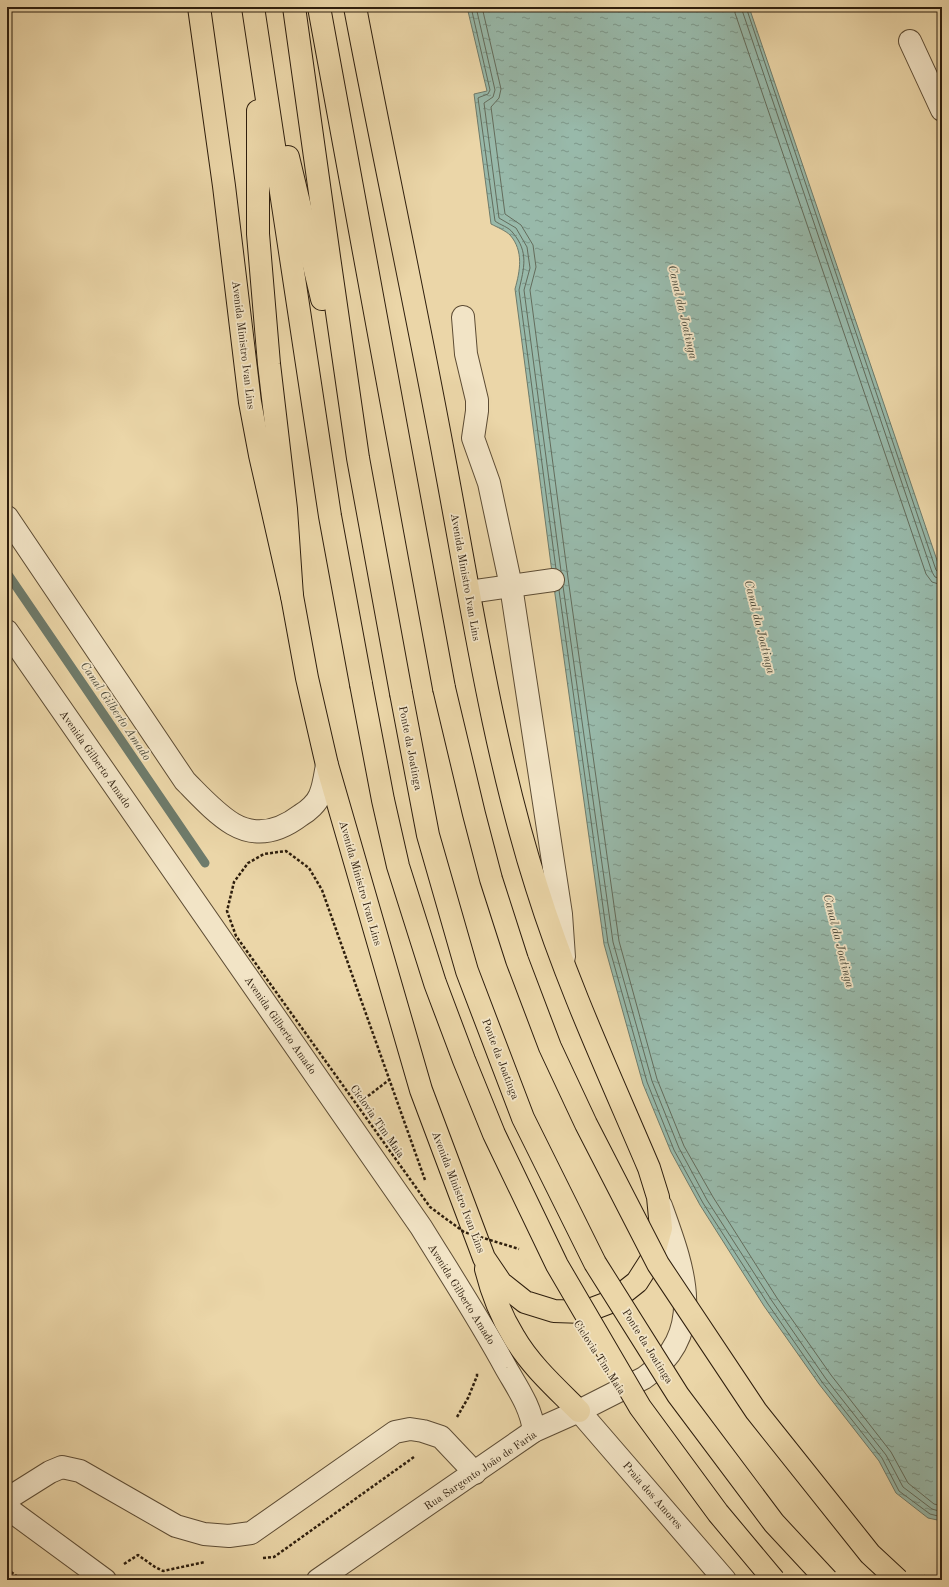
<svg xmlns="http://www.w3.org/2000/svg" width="949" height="1587" viewBox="0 0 949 1587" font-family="'Old Standard TT',serif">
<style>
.water{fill:url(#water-ripples);stroke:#6e7b6b}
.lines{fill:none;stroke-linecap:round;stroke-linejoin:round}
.shore{stroke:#636c5c;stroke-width:1}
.stream{stroke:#6e7b6b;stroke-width:9}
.minor-casing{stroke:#5d4c34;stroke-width:24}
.major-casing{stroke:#2e1e0d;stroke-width:24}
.highway-casing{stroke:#2e1e0d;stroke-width:24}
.path{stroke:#2e1e0d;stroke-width:2.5;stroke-dasharray:3 2;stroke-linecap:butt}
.minor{stroke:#f2e4c6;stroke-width:22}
.major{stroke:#ebd6a8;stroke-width:22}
.highway{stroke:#ebd6a8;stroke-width:22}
.highway-bridge-casing{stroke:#2e1e0d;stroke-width:24;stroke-linecap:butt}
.path-bridge{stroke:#2e1e0d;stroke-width:2.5;stroke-dasharray:3 2;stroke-linecap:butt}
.highway-bridge{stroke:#ebd6a8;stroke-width:22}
.labels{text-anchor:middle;stroke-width:3.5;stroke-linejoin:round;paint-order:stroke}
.street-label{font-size:11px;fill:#2e1e0d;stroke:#f2e4c6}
.water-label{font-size:12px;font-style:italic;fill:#4e4c3c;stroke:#f2e4c6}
</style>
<defs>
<pattern id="water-ripples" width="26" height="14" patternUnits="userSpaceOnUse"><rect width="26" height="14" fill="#98b9aa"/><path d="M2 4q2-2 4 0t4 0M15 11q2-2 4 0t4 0" fill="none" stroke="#7c9689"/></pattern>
</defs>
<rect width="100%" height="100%" fill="#ebd6a8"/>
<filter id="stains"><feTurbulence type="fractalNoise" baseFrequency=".005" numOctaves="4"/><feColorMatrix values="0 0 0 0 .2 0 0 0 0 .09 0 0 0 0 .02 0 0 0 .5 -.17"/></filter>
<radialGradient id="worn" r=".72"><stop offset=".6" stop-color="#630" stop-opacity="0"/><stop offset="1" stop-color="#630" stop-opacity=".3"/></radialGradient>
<!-- water -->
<path class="water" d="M467 7H749L942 575V1521L928 1518 896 1493 879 1461 819 1384 764 1306 700 1205 671 1152 643 1084 604 944 553 580 515 289C520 271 524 251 510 235 506 231 497 227 491 224L474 94 487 91Z"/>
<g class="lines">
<!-- shore -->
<g class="shore">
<path d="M471 7 490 90 488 94 480 97 478 98 495 221C500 225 509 227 513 233 529 252 524 268 519 290L556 569"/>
<path d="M476 7 495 90 493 97 484 103 499 218 516 228 527 247 530 268 524 290 561 571"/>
<path d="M482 7 501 89 499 98 491 107 505 214 521 225 533 245 536 267 530 290 568 578 619 941 657 1079 684 1146 713 1197 777 1298 831 1375 891 1452 908 1483 934 1504 942 1506"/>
<path d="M735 7V13L926 574 932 582 942 585"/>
<path d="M741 7 932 572 935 577 942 579"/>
<path d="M746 7 936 570 939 573 942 574"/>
<path d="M563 586 613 942 652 1081 679 1148 707 1200 772 1301 826 1379 886 1455 903 1487 932 1509 942 1512"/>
<path d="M559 590 608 943 647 1082 674 1150 703 1203 768 1304 822 1382 882 1458 899 1491 930 1514 942 1517"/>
</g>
<!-- stream -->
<path class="stream" d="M7 573 205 863"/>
<defs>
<g id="minor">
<path d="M910 41 942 110"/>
<path d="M463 317 466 354 477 400V411L473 438 489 483 511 586 561 914 564 957"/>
<path d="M7 517 185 781C200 796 215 813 233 824 257 838 280 831 301 815 308 811 317 803 320 795 324 786 325 775 327 765"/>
<path d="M469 592 553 580"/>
<path d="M7 631 421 1227C450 1274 480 1320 506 1368 518 1389 531 1407 534 1431"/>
<path d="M579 1411 725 1580"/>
<path d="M7 1499 50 1472 62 1467 80 1471 176 1526 204 1534 229 1536 251 1533 395 1432 410 1429 423 1431 441 1437 475 1473"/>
<path d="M7 1508 105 1580"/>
<path d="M318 1580 534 1431 579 1411 644 1378C709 1333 683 1267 661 1206"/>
</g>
<g id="major">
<path d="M199 7 224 186 250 402 260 455 292 596 307 678 327 765 421 1090 484 1258 501 1283 525 1302 554 1311 584 1312 613 1301 637 1282 653 1257 661 1228 658 1197 649 1168C610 1076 567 984 537 888 493 750 472 606 445 463 417 311 384 159 355 7"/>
<path d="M486 1269C492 1293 501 1316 514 1337 530 1365 557 1389 579 1411"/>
</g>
<g id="highway">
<path d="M253 7 330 516 361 684"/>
<path d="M294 7 329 257 358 458 401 693"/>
<path d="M319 7 444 688"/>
<path d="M258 111V234L269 364 286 509 292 596"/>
<path d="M288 157 322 299"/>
</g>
</defs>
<!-- minor casing -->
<use href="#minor" class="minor-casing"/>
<!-- major casing -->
<use href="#major" class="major-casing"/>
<!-- highway casing -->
<use href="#highway" class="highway-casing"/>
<!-- path -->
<g class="path">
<path d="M364 1099 389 1080"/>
<path d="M457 1417 468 1398 477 1376V1373"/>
<path d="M263 1558 274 1557 414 1457"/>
<path d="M124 1564 138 1555 155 1567 163 1571 205 1562"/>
<path d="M7 1569 22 1580"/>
<path d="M924 1576 934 1580"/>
</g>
<!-- minor -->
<use href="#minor" class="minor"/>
<!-- major -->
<use href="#major" class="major"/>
<!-- highway -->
<use href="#highway" class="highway"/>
<defs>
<g id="highway-bridge">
<path d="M361 684 383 800 398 866 435 983 464 1060 494 1134 557 1265 640 1407 718 1513 774 1580"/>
<path d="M444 688 474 814 491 879 517 960 550 1047 586 1124 658 1264 756 1411 870 1554 898 1580"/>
<path d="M401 693 428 835 467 971 523 1118 595 1263 678 1395 774 1523 827 1580"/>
</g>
</defs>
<!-- highway-bridge casing -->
<use href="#highway-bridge" class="highway-bridge-casing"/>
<!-- path-bridge -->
<path class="path-bridge" d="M425 1180 322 890 309 868 286 851 264 854 248 863 234 882 227 911 236 936 430 1207 464 1232 519 1249"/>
<!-- highway-bridge -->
<use href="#highway-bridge" class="highway-bridge"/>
</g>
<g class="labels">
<!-- street labels -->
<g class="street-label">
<text transform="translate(244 345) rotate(83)" y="4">Avenida Ministro Ivan Lins</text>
<text transform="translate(466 577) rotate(80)" y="4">Avenida Ministro Ivan Lins</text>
<text transform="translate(411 748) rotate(79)" y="4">Ponte da Joatinga</text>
<text transform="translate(96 759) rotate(55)" y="4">Avenida Gilberto Amado</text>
<text transform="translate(361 883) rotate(74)" y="4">Avenida Ministro Ivan Lins</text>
<text transform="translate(281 1025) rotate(55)" y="4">Avenida Gilberto Amado</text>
<text transform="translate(501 1059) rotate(69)" y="4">Ponte da Joatinga</text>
<text transform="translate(378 1121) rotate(55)" y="4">Ciclovia Tim Maia</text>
<text transform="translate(459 1192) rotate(69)" y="4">Avenida Ministro Ivan Lins</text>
<text transform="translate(462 1294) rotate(58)" y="4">Avenida Gilberto Amado</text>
<text transform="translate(648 1346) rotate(58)" y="4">Ponte da Joatinga</text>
<text transform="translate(600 1357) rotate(57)" y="4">Ciclovia Tim Maia</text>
<text transform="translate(480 1470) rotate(-34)" y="4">Rua Sargento João de Faria</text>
<text transform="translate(653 1495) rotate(49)" y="4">Praia dos Amores</text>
</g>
<!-- water labels -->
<g class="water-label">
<text transform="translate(683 312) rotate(77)" y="4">Canal da Joatinga</text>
<text transform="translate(760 627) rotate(76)" y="4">Canal da Joatinga</text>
<text transform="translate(116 711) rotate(56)" y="4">Canal Gilberto Amado</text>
<text transform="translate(839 941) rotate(76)" y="4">Canal da Joatinga</text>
</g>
</g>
<!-- margin -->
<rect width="949" height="1587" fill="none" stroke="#ebd6a8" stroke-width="24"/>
<rect x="8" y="8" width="933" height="1571" fill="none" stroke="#2e1e0d" stroke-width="2"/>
<rect x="12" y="12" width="925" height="1563" fill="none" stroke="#2e1e0d"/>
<rect width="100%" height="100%" filter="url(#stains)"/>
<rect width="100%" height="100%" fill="url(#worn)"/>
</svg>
